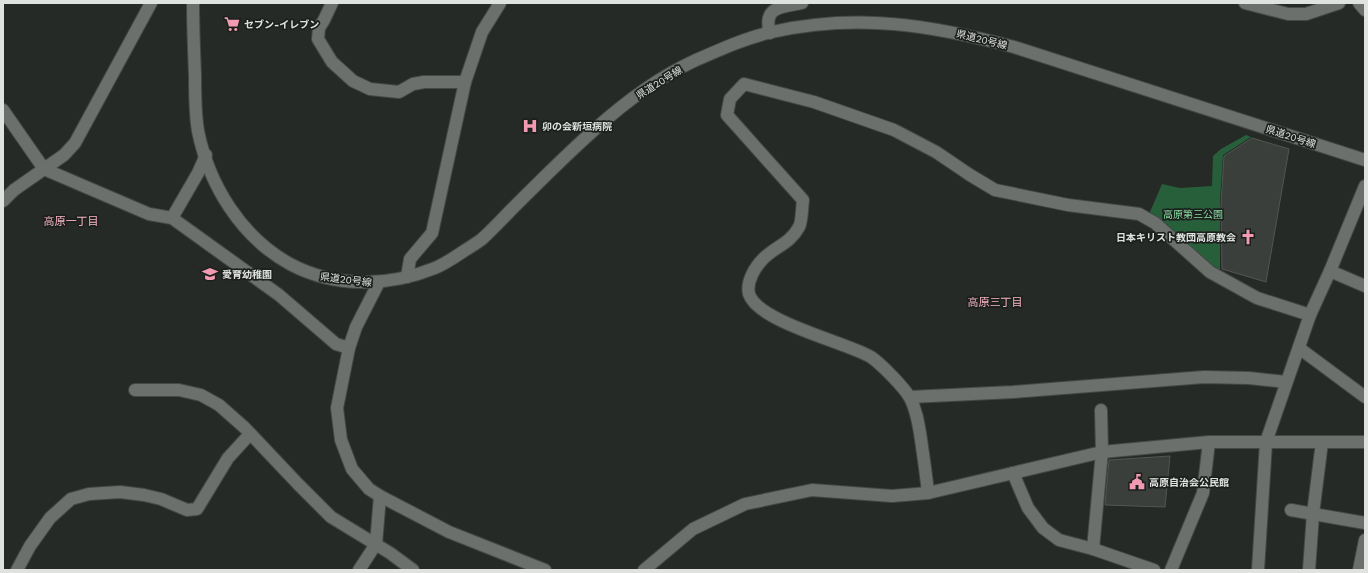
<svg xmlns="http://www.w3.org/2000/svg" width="1368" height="573" viewBox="0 0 1368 573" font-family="'Work Sans','Noto Sans JP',sans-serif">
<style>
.green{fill:#275f3b}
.building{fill:#3b3f3c;stroke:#525653}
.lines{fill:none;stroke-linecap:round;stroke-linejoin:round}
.minor-casing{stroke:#454846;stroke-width:14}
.secondary-casing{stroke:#454846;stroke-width:14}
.minor{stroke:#6c706d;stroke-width:12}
.secondary{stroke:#6c706d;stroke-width:12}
.labels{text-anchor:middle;stroke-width:3.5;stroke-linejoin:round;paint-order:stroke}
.poi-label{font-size:10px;font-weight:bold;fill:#e0e2e0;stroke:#1c201d;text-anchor:start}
.street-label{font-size:10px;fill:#e0e2e0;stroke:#1c201d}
.park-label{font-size:10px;fill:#89dba2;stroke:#1c201d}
.neighbourhood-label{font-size:11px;fill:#f8b5c6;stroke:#1c201d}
</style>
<rect width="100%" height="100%" fill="#262a27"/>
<!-- green -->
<path class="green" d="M1246 135 1251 137 1223 155 1220 200V273L1150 212 1162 184 1180 188 1212 186 1213 156 1221 149Z"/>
<!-- building -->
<g class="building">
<path d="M1252 138 1289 149 1266 282 1222 269 1221 205 1224 156Z"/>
<path d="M1170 456 1165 507 1105 505 1109 460Z"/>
</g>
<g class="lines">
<defs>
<g id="minor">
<path d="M332 3 324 20 319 28 318 39 332 62 353 81 370 89 399 92 413 84 424 82H465"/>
<path d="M1245 3 1288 14H1306L1339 3"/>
<path d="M1359 3 1365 10"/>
<path d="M3 110 44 169 149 214 172 218 279 295 336 344 349 348"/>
<path d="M3 201 14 190 64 155 75 143 151 3"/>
<path d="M172 218 198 173 206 155"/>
<path d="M1330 271 1365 286"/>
<path d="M407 277 410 259 432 233 465 82 482 32 500 3"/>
<path d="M379 282 356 327 349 348 337 408 341 440 352 469 369 489 380 496 449 532 545 570"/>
<path d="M1299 348 1365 397"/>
<path d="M135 390H179L201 395 219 405 245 428 298 484 331 517 390 553 413 570"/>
<path d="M910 397 1013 392 1204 377 1249 378 1286 382"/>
<path d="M1013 473 1028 508 1043 528 1059 540 1093 549 1154 570"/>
<path d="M928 493C926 473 923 453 920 433 918 421 916 409 910 398 904 387 881 364 871 357 845 342 758 322 749 294 746 282 755 267 763 259 774 247 790 244 799 227 802 222 802 207 803 200L727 115 730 99 744 84 814 102 894 130 936 152 970 175 995 190 1068 205 1139 214 1155 223 1210 272 1257 298 1310 315"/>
<path d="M1291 510 1365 523"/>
<path d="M1093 549 1102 452 1101 410"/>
<path d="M17 570 30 546 50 518 71 499 89 494 120 492 144 495 161 499 187 510 197 509 228 458 250 434"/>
<path d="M359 570 376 544 380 496"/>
<path d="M644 570 693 529 745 504 812 490 892 496 928 493 1102 452 1209 442H1365"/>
<path d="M1171 570 1203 493 1209 442"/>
<path d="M1258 570 1266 442 1310 315 1330 271 1365 186"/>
<path d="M1309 570 1313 514 1322 442"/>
<path d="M1359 570 1365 540"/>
</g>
<g id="secondary">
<path d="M193 3C193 27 194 51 195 75 195 93 195 113 198 131 209 185 241 237 290 264 335 288 388 287 435 268 445 264 455 257 464 251 470 247 477 243 482 239 493 229 503 218 514 207 540 181 566 155 594 130 624 103 657 78 694 61 719 50 745 38 772 32 858 13 931 25 1014 47L1365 160"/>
<path d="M770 33C762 6 783 7 802 3"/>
</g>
</defs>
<!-- minor casing -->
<use href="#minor" class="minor-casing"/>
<!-- secondary casing -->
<use href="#secondary" class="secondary-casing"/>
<!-- minor -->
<use href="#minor" class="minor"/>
<!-- secondary -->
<use href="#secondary" class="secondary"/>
</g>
<!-- icons -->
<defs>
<symbol id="supermarket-bare" viewBox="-9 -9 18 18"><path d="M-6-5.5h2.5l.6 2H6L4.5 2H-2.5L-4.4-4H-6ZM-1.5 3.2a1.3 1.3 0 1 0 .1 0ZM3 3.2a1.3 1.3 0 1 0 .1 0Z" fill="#f19ab1" stroke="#1c201d" stroke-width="2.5" paint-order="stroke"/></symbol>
<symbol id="hospital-bare" viewBox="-9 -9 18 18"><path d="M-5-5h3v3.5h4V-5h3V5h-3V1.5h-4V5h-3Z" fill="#f19ab1" stroke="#1c201d" stroke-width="2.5" paint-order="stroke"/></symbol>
<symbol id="church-bare" viewBox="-9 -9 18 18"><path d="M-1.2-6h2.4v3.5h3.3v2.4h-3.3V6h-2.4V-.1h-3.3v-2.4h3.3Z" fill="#f19ab1" stroke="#1c201d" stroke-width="2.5" paint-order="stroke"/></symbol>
<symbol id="school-bare" viewBox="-9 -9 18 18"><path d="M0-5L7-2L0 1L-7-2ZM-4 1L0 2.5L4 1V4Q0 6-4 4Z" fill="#f19ab1" stroke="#1c201d" stroke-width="2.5" paint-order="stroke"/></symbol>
<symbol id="civic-bare" viewBox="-9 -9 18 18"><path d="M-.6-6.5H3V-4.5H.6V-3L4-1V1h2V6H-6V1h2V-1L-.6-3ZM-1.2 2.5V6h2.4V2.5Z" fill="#f19ab1" stroke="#1c201d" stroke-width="2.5" paint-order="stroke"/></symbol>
</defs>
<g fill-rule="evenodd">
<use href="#supermarket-bare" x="221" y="13" width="22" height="22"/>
<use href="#hospital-bare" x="519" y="115" width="22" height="22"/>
<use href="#church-bare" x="1237" y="226" width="22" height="22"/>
<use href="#school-bare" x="199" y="263" width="22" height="22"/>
<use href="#civic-bare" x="1126" y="471" width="22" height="22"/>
</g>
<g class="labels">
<!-- poi labels -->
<g class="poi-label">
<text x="244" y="28">セブン-イレブン</text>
<text x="542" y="130">卯の会新垣病院</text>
<text x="1236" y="241" text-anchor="end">日本キリスト教団高原教会</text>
<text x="222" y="278">愛育幼稚園</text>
<text x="1149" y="486">高原自治会公民館</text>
</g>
<!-- street labels -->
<g class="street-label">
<text transform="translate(982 39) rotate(14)" y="4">県道20号線</text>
<text transform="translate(659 82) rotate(-32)" y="4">県道20号線</text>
<text transform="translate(1291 136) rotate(18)" y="4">県道20号線</text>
<text transform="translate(346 279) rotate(7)" y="4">県道20号線</text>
</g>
<!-- park labels -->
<g class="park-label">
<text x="1193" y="218">高原第三公園</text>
</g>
<!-- neighbourhood labels -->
<g class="neighbourhood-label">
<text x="71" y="225">高原一丁目</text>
<text x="995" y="306">高原三丁目</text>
</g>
</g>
<!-- border -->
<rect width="1368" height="573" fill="none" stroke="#e0e2e0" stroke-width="8"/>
</svg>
